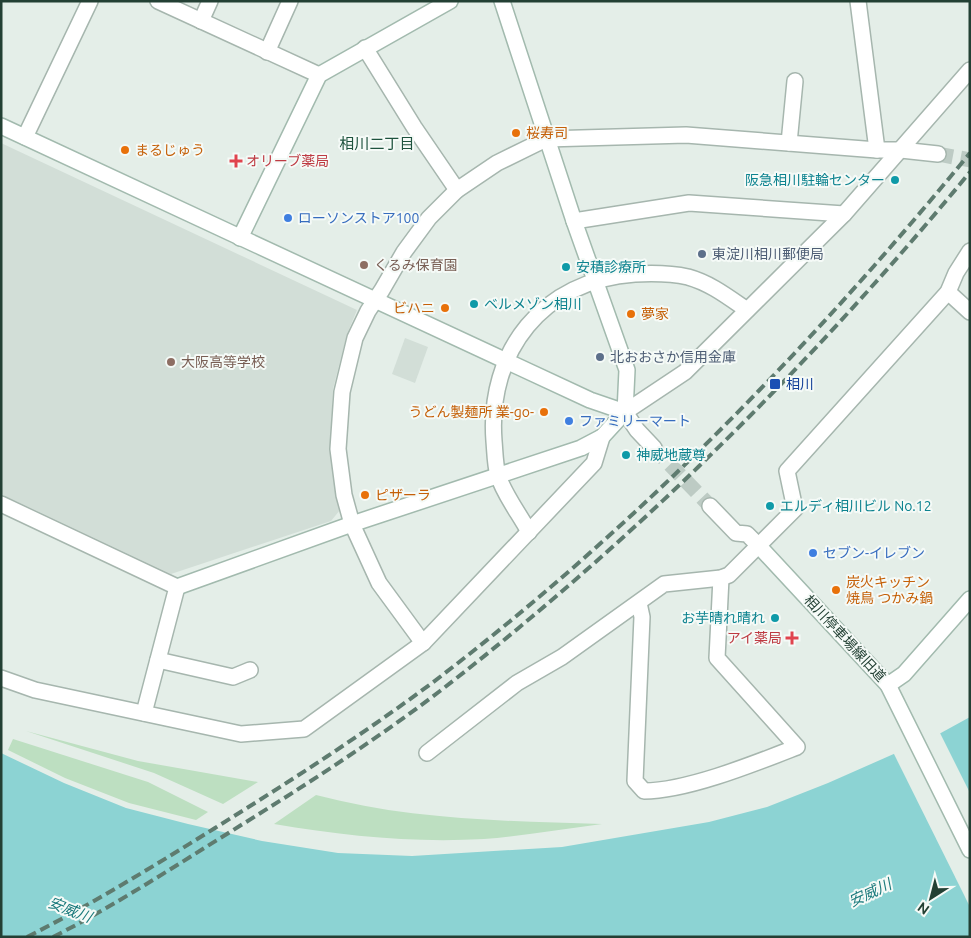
<svg xmlns="http://www.w3.org/2000/svg" width="971" height="938" viewBox="0 0 971 938" font-family="Ubuntu,'Noto Sans JP',sans-serif">
<style>
.built{fill:#d2ded7}
.green{fill:#bddfc1}
.water{fill:#8cd3d3}
.pier{fill:#e4eee8}
.lines{fill:none;stroke-linecap:round;stroke-linejoin:round}
.street-tunnel{stroke:#bdcbc4;stroke-width:15;stroke-dasharray:15 8;stroke-linecap:butt}
.street-casing{stroke:#a6b6ae;stroke-width:18}
.secondary-casing{stroke:#a2baae;stroke-width:18}
.street{stroke:#fff;stroke-width:15}
.secondary{stroke:#fff;stroke-width:15}
.rail{stroke:#5e7b6f;stroke-width:4;stroke-dasharray:10 5;stroke-linecap:butt}
.food-dot{fill:#e8710a;stroke:#f5faf7;stroke-width:2}
.health-dot{fill:#e0444e;stroke:#f5faf7;stroke-width:2}
.culture-dot{fill:#0f9aa8;stroke:#f5faf7;stroke-width:2}
.shop-dot{fill:#3f7fe0;stroke:#f5faf7;stroke-width:2}
.service-dot{fill:#5c6f8a;stroke:#f5faf7;stroke-width:2}
.education-dot{fill:#8d6e63;stroke:#f5faf7;stroke-width:2}
.transit-dot{fill:#1a4fb4;stroke:#f5faf7;stroke-width:2}
.labels{text-anchor:middle;stroke-width:4;stroke-linejoin:round;paint-order:stroke}
.food-label{font-size:14px;fill:#c56008;stroke:#f5faf7;text-anchor:start}
.health-label{font-size:14px;fill:#be3a42;stroke:#f5faf7;text-anchor:start}
.culture-label{font-size:14px;fill:#0d838f;stroke:#f5faf7;text-anchor:start}
.shop-label{font-size:14px;fill:#366cbe;stroke:#f5faf7;text-anchor:start}
.service-label{font-size:14px;fill:#4e5e75;stroke:#f5faf7;text-anchor:start}
.education-label{font-size:14px;fill:#785e54;stroke:#f5faf7;text-anchor:start}
.transit-label{font-size:14px;fill:#164399;stroke:#f5faf7;text-anchor:start}
.street-label{font-size:14px;fill:#234034;stroke:#f5faf7}
.neighbourhood-label{font-size:15px;fill:#1e533e;stroke:#f5faf7}
.water-label{font-size:15px;font-style:italic;fill:#1c7b7d;stroke:#f5faf7}
</style>
<rect width="100%" height="100%" fill="#e4eee8"/>
<!-- built -->
<g class="built">
<path d="M1 143 357 310 347 334 333 389 330 448 340 510 331 521 171 574 1 494Z"/>
<path d="M405 338 428 347 415 383 392 374Z"/>
</g>
<!-- green -->
<g class="green">
<path d="M26 731 138 761 258 782 223 804 154 773Z"/>
<path d="M13 739 148 782 208 812 196 820 129 803 65 778 8 750Z"/>
<path d="M316 795C410 820 506 821 602 824 563 829 523 836 484 839 413 843 344 836 274 824Z"/>
</g>
<!-- water -->
<path class="water" d="M970 717V937H1V753L64 783 126 808 188 824 262 841 338 853 412 856 562 847 709 822 767 807 828 783 939 734Z"/>
<!-- pier -->
<path class="pier" d="M939 731 970 793V907L893 752Z"/>
<g class="lines">
<!-- street-tunnel -->
<g class="street-tunnel">
<path d="M938 154 970 160"/>
<path d="M654 448 710 506"/>
</g>
<defs>
<g id="street">
<path d="M158 1 319 75"/>
<path d="M858 1 877 150"/>
<path d="M201 21 210 1"/>
<path d="M365 48 414 127 457 190"/>
<path d="M267 52 290 1"/>
<path d="M25 137 90 1"/>
<path d="M789 143 795 81"/>
<path d="M574 221 689 203 844 214"/>
<path d="M948 292 970 312"/>
<path d="M654 448 637 430 625 412 685 372 844 214 970 70"/>
<path d="M1 504 177 587 144 713"/>
<path d="M710 506 736 533 747 534 758 545"/>
<path d="M529 532C520 515 503 493 498 475 495 465 495 452 494 441 487 351 543 280 635 274 653 273 670 273 688 277 710 283 728 297 747 310"/>
<path d="M639 603 642 617 635 781 644 791C687 791 756 763 797 747L717 658 721 578"/>
<path d="M423 643 379 583 352 524 344 495 338 449 342 392 355 338 368 311 382 290 404 252 429 218 457 190 497 163 546 139 686 135 877 150H901L938 154"/>
<path d="M158 660 233 677 250 670"/>
<path d="M1 678 35 690 241 734 304 729 423 643 594 463 602 437"/>
<path d="M427 753 517 683 562 657 664 584 721 578 729 575 795 509 787 471 948 292 956 273 970 251"/>
</g>
<g id="secondary">
<path d="M1 126 590 400 625 412"/>
<path d="M240 238 319 75 450 1"/>
<path d="M758 545 888 685 970 850"/>
<path d="M177 587 352 524 581 448 602 437 625 412 627 370 574 221 502 1"/>
<path d="M888 685 904 674 970 599"/>
</g>
</defs>
<!-- street casing -->
<use href="#street" class="street-casing"/>
<!-- secondary casing -->
<use href="#secondary" class="secondary-casing"/>
<!-- street -->
<use href="#street" class="street"/>
<!-- secondary -->
<use href="#secondary" class="secondary"/>
<!-- rail -->
<g class="rail">
<path d="M27 937C92 904 154 866 215 828 289 782 362 735 432 683 633 530 810 348 970 153"/>
<path d="M53 937C114 906 172 868 230 832 301 788 373 742 440 691 636 539 813 363 970 172"/>
</g>
</g>
<!-- markers -->
<g class="food-dot">
<circle cx="516" cy="133" r="5"/>
<circle cx="125" cy="150" r="5"/>
<circle cx="445" cy="308" r="5"/>
<circle cx="631" cy="314" r="5"/>
<circle cx="544" cy="412" r="5"/>
<circle cx="365" cy="495" r="5"/>
<circle cx="836" cy="590" r="5"/>
</g>
<g class="health-dot">
<path d="M233.5 153.5h5v5h5v5h-5v5h-5v-5h-5v-5h5z"/>
<path d="M789.5 630.5h5v5h5v5h-5v5h-5v-5h-5v-5h5z"/>
</g>
<g class="culture-dot">
<circle cx="895" cy="180" r="5"/>
<circle cx="566" cy="267" r="5"/>
<circle cx="474" cy="304" r="5"/>
<circle cx="626" cy="455" r="5"/>
<circle cx="770" cy="506" r="5"/>
<circle cx="775" cy="618" r="5"/>
</g>
<g class="shop-dot">
<circle cx="288" cy="218" r="5"/>
<circle cx="569" cy="421" r="5"/>
<circle cx="813" cy="553" r="5"/>
</g>
<g class="service-dot">
<circle cx="702" cy="254" r="5"/>
<circle cx="600" cy="357" r="5"/>
</g>
<g class="education-dot">
<circle cx="364" cy="265" r="5"/>
<circle cx="171" cy="362" r="5"/>
</g>
<rect class="transit-dot" x="769" y="378" width="12" height="12" rx="2.5"/>
<g class="labels">
<!-- food labels -->
<g class="food-label">
<text x="526" y="138">桜寿司</text>
<text x="135" y="155">まるじゅう</text>
<text x="435" y="313" text-anchor="end">ビハニ</text>
<text x="641" y="319">夢家</text>
<text x="534" y="417" text-anchor="end">うどん製麺所 業-go-</text>
<text x="375" y="500">ピザーラ</text>
<text x="846" y="587">炭火キッチン<tspan x="846" dy="16">焼鳥 つかみ鍋</tspan></text>
</g>
<!-- health labels -->
<g class="health-label">
<text x="246" y="166">オリーブ薬局</text>
<text x="782" y="643" text-anchor="end">アイ薬局</text>
</g>
<!-- culture labels -->
<g class="culture-label">
<text x="885" y="185" text-anchor="end">阪急相川駐輪センター</text>
<text x="576" y="272">安積診療所</text>
<text x="484" y="309">ベルメゾン相川</text>
<text x="636" y="460">神威地蔵尊</text>
<text x="780" y="511">エルディ相川ビル No.12</text>
<text x="765" y="623" text-anchor="end">お芋晴れ晴れ</text>
</g>
<!-- shop labels -->
<g class="shop-label">
<text x="298" y="223">ローソンストア100</text>
<text x="579" y="426">ファミリーマート</text>
<text x="823" y="558">セブン-イレブン</text>
</g>
<!-- service labels -->
<g class="service-label">
<text x="712" y="259">東淀川相川郵便局</text>
<text x="610" y="362">北おおさか信用金庫</text>
</g>
<!-- education labels -->
<g class="education-label">
<text x="374" y="270">くるみ保育園</text>
<text x="181" y="367">大阪高等学校</text>
</g>
<!-- transit labels -->
<g class="transit-label">
<text x="786" y="389">相川</text>
</g>
<!-- street labels -->
<g class="street-label">
<text transform="translate(845 638) rotate(47)" y="5">相川停車場線旧道</text>
</g>
<!-- neighbourhood labels -->
<g class="neighbourhood-label">
<text x="377" y="149">相川二丁目</text>
</g>
<!-- water labels -->
<g class="water-label">
<text transform="translate(870 893) rotate(-25)" y="5">安威川</text>
<text transform="translate(70 910) rotate(21)" y="5">安威川</text>
</g>
</g>
<!-- border -->
<rect width="971" height="938" fill="none" stroke="#234034" stroke-width="5"/>
<!-- north arrow -->
<g transform="translate(931 898) rotate(216)" stroke="#f5faf7" stroke-width="4" paint-order="stroke">
<path d="M0-4L9 19L0 12L-9 19Z" fill="#234034"/>
<text y="-8" font-size="14" font-weight="bold" text-anchor="middle" fill="#234034">N</text>
</g>
</svg>
